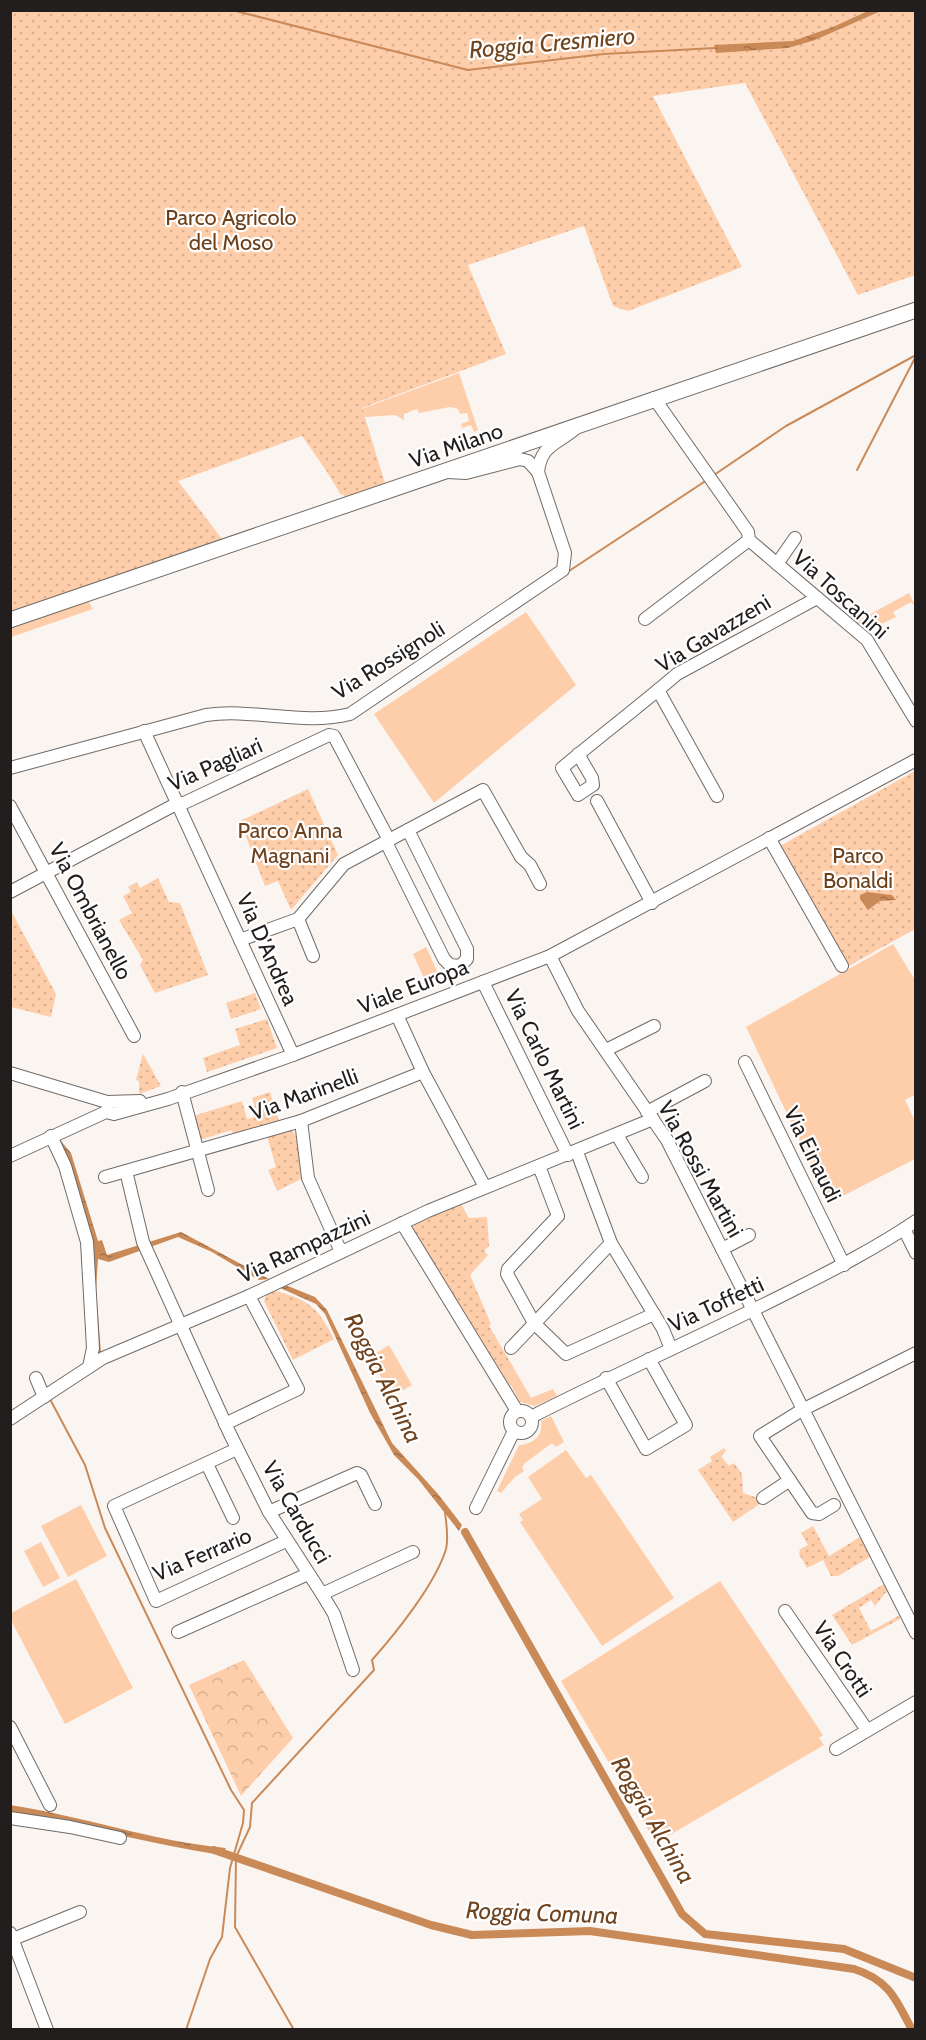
<svg xmlns="http://www.w3.org/2000/svg" width="926" height="2040" viewBox="0 0 926 2040" font-family="Cabin,sans-serif">
<style>
.grass{fill:#fecda9}
.forest{fill:url(#forest-crowns)}
.park{fill:url(#park-dots)}
.water{fill:url(#water-ripples)}
.lines{fill:none;stroke-linecap:round;stroke-linejoin:round}
.stream{stroke:#ca8a58;stroke-width:2}
.canal{stroke:#ca8a58;stroke-width:8}
.minor-casing{stroke:#706b67;stroke-width:14}
.major-casing{stroke:#706b67;stroke-width:17}
.minor{stroke:#fff;stroke-width:12}
.major{stroke:#fff;stroke-width:15}
.labels{text-anchor:middle;stroke-width:4.5;stroke-linejoin:round;paint-order:stroke}
.park-label{font-size:22px;fill:#6e411d;stroke:#fff}
.street-label{font-size:22px;fill:#211e1d;stroke:#fff}
.water-label{font-size:24px;font-style:italic;fill:#70441f;stroke:#fff}
</style>
<defs>
<pattern id="forest-crowns" width="20" height="18" patternUnits="userSpaceOnUse" patternTransform="scale(1.5)"><rect width="20" height="18" fill="#fecda9"/><path d="M2 6a3 3 0 1 1 6 0M12 15a3 3 0 1 1 6 0" fill="none" stroke="#d9b091"/></pattern>
<pattern id="park-dots" width="8" height="8" patternUnits="userSpaceOnUse" patternTransform="scale(1.5)"><rect width="8" height="8" fill="#fecda9"/><path d="M2 2h.1M6 6h.1" fill="none" stroke="#d9b091" stroke-width="1.8" stroke-linecap="round"/></pattern>
<pattern id="water-ripples" width="26" height="14" patternUnits="userSpaceOnUse" patternTransform="scale(1.5)"><rect width="26" height="14" fill="#ca8a58"/><path d="M2 4q2-2 4 0t4 0M15 11q2-2 4 0t4 0" fill="none" stroke="#a47048"/></pattern>
</defs>
<rect width="100%" height="100%" fill="#fbf5f1"/>
<!-- grass -->
<g class="grass">
<path d="M459 373 478 430 474 432 471 425 462 428 461 424 469 421 467 413 460 414 458 409 450 407 419 413 417 409 404 414V420L395 415 365 417 363 420 381 481 341 495 302 431Z"/>
<path d="M909 593 915 606 911 602 893 612 896 617 869 630 856 622Z"/>
<path d="M85 602H89L93 609 11 637V628Z"/>
<path d="M526 612 576 685 434 803 374 714Z"/>
<path d="M893 944 915 980V1095L905 1100 915 1121V1159L829 1203 746 1027Z"/>
<path d="M426 947 442 982 428 987 413 954Z"/>
<path d="M389 1345 412 1385 392 1397 370 1357Z"/>
<path d="M507 1368 511 1375 516 1372 531 1398 553 1389 557 1396 535 1406 520 1402 511 1385 506 1387 499 1373Z"/>
<path d="M551 1416 564 1442 556 1447 552 1443 525 1463 522 1467 524 1471 514 1478 501 1493 497 1491 519 1445C534 1444 543 1436 541 1421Z"/>
<path d="M566 1450 586 1478 591 1475 674 1598 602 1646 520 1522 523 1520 519 1514 542 1499 528 1477Z"/>
<path d="M81 1505 107 1556 68 1577 41 1526Z"/>
<path d="M41 1542 60 1578 43 1587 24 1551Z"/>
<path d="M76 1579 133 1688 65 1724 11 1620V1613Z"/>
<path d="M720 1581 823 1735 819 1738 824 1745 656 1843 561 1681Z"/>
</g>
<!-- forest -->
<path class="forest" d="M244 1660 293 1738 241 1796 189 1685Z"/>
<!-- park -->
<g class="park">
<path d="M10 11H915V275L858 295 745 83 653 96 742 267 628 311 613 306 584 226 468 265 506 354 362 408 385 483 345 497 302 436 178 481 222 539 11 612Z"/>
<path d="M915 771V929L847 967 780 846Z"/>
<path d="M308 789 338 855 291 910 278 881 265 886 240 821Z"/>
<path d="M158 878 169 902 180 903 208 975 155 993 140 965 143 960 119 920 132 913 123 896 131 892 128 887 137 882 140 888Z"/>
<path d="M10 909 56 994 51 1017 11 1007Z"/>
<path d="M255 993 261 1009 231 1019 226 1003Z"/>
<path d="M267 1019 277 1048 207 1072 203 1058 240 1045 235 1029Z"/>
<path d="M143 1054 161 1086 139 1094V1081L136 1080Z"/>
<path d="M270 1092 279 1121 277 1123 234 1136 232 1130 200 1140 193 1116 242 1101 247 1119 258 1116 252 1098Z"/>
<path d="M291 1130C304 1140 300 1164 301 1179L277 1191 268 1170 276 1167 267 1136Z"/>
<path d="M461 1204 469 1218 487 1217 489 1246 484 1251 488 1255 470 1275 491 1324 489 1326 516 1372 511 1375 507 1368 499 1373 412 1229 414 1224Z"/>
<path d="M276 1291C309 1300 318 1308 334 1339L293 1360 264 1301 266 1295Z"/>
<path d="M724 1448 726 1451 721 1456 729 1466 734 1463 742 1474 743 1493 758 1498 761 1503 733 1522 698 1470 712 1461 710 1457Z"/>
<path d="M813 1526 829 1556 860 1537 870 1557 838 1576H831L823 1560 807 1568 799 1554 800 1549 808 1545 801 1533Z"/>
<path d="M884 1584 887 1591 875 1606 871 1600 859 1608 871 1631 900 1615V1619L852 1645 832 1615Z"/>
</g>
<!-- water -->
<g class="water">
<path d="M870 10 881 11 815 40 788 48 716 53 714 45 793 41 833 27Z"/>
<path d="M867 892 892 895 896 900 880 901 868 910 860 899V895Z"/>
<path d="M60 1140 71 1153 98 1241 102 1240 107 1255 181 1232 269 1279 259 1280 212 1252 178 1237 109 1262 98 1259 96 1290 101 1353 97 1354 94 1260 87 1228 56 1142Z"/>
<path d="M283 1284 315 1297 327 1310 392 1443 438 1494 462 1525 459 1531 418 1479 394 1455 370 1413 325 1314 316 1304 278 1287Z"/>
<path d="M10 1805C83 1816 152 1841 226 1848L221 1855C150 1844 81 1825 11 1813Z"/>
</g>
<g class="lines">
<!-- stream -->
<g class="stream">
<path d="M232 10 468 70 604 54 715 48"/>
<path d="M857 470 916 356"/>
<path d="M714 475 786 426 916 355"/>
<path d="M566 573 707 480"/>
<path d="M51 1401 85 1465 105 1528 231 1790 244 1810 243 1823 230 1868 222 1937 210 1959 186 2030"/>
<path d="M294 2030 235 1927 236 1857 250 1827 252 1803 374 1670 372 1660C396 1633 436 1583 446 1549 449 1537 446 1523 445 1512"/>
</g>
<!-- canal -->
<g class="canal">
<path d="M465 1532 682 1914 705 1934 844 1949 916 1978"/>
<path d="M214 1850 431 1925 472 1935 590 1931 854 1969C889 1980 896 1999 912 2030"/>
</g>
<defs>
<g id="minor">
<path d="M654 398 748 532 749 540 867 640 916 721"/>
<path d="M448 472 466 473 520 459 528 461 538 472"/>
<path d="M777 564 795 538"/>
<path d="M645 619 749 540"/>
<path d="M658 690 717 796"/>
<path d="M144 731 293 1055"/>
<path d="M578 754 592 778 593 785 578 795 562 768C600 736 640 706 677 674L817 598"/>
<path d="M10 768 206 715C254 708 303 726 350 714L563 570 565 553 538 472C541 444 558 444 576 428"/>
<path d="M597 801 652 903"/>
<path d="M10 806 134 1036"/>
<path d="M769 838 842 966"/>
<path d="M386 842 444 959 450 965 460 966 467 959V949L408 830"/>
<path d="M10 892 178 803H184L329 735 334 736 389 840"/>
<path d="M298 919 313 956"/>
<path d="M240 940 298 919 344 864 483 790 521 857 530 865 540 884"/>
<path d="M550 956 578 1011 667 1140 916 1633"/>
<path d="M483 982 568 1155"/>
<path d="M397 1015 423 1072 485 1187"/>
<path d="M606 1050 654 1026"/>
<path d="M745 1062 844 1265"/>
<path d="M10 1073 107 1102 140 1101"/>
<path d="M182 1092 208 1190"/>
<path d="M106 1112 114 1114 168 1099 293 1055 550 956 916 760"/>
<path d="M647 1112 705 1081"/>
<path d="M301 1121 308 1178 341 1252"/>
<path d="M617 1135 642 1177"/>
<path d="M51 1136 65 1166 87 1242 93 1348 89 1367"/>
<path d="M577 1152 611 1243 663 1329 671 1349"/>
<path d="M10 1156 106 1112"/>
<path d="M539 1166 558 1216 508 1269 507 1274 534 1323 566 1354 654 1314"/>
<path d="M126 1171 143 1242 230 1434 269 1512 322 1594 413 1552"/>
<path d="M105 1177 301 1121 423 1072"/>
<path d="M402 1223 517 1411"/>
<path d="M904 1229 916 1253"/>
<path d="M722 1249 749 1235"/>
<path d="M511 1348 611 1243"/>
<path d="M36 1378 44 1397"/>
<path d="M606 1378 646 1449 686 1425 649 1359"/>
<circle cx="521" cy="1422" r="11"/>
<path d="M531 1417C617 1373 707 1334 793 1290 835 1269 876 1248 916 1221"/>
<path d="M10 1419 103 1358 249 1296 428 1211 653 1119"/>
<path d="M225 1424 298 1389 249 1296"/>
<path d="M237 1449 114 1506 156 1601 286 1541"/>
<path d="M207 1464 233 1518"/>
<path d="M763 1498 790 1480"/>
<path d="M834 1505 819 1514 812 1513 760 1436 802 1410 916 1353"/>
<path d="M476 1508 514 1431"/>
<path d="M269 1512 357 1473 361 1475 375 1504"/>
<path d="M322 1594 334 1614 353 1670"/>
<path d="M785 1611 867 1730"/>
<path d="M178 1632 308 1574"/>
<path d="M10 1727 50 1805"/>
<path d="M836 1749 916 1702"/>
<path d="M10 1818 70 1827 120 1838"/>
<path d="M10 1933 47 2030"/>
<path d="M13 1939 80 1912"/>
</g>
<path id="major" d="M10 620 916 310"/>
</defs>
<!-- minor casing -->
<use href="#minor" class="minor-casing"/>
<!-- major casing -->
<use href="#major" class="major-casing"/>
<!-- minor -->
<use href="#minor" class="minor"/>
<!-- major -->
<use href="#major" class="major"/>
</g>
<g class="labels">
<!-- park labels -->
<g class="park-label">
<text x="231" y="225">Parco Agricolo<tspan x="231" dy="25">del Moso</tspan></text>
<text x="290" y="838">Parco Anna<tspan x="290" dy="25">Magnani</tspan></text>
<text x="858" y="863">Parco<tspan x="858" dy="25">Bonaldi</tspan></text>
</g>
<!-- street labels -->
<g class="street-label">
<text transform="translate(456 445) rotate(-19)" y="8">Via Milano</text>
<text transform="translate(841 594) rotate(42)" y="8">Via Toscanini</text>
<text transform="translate(713 633) rotate(-31)" y="8">Via Gavazzeni</text>
<text transform="translate(388 660) rotate(-32)" y="8">Via Rossignoli</text>
<text transform="translate(215 764) rotate(-24)" y="8">Via Pagliari</text>
<text transform="translate(91 911) rotate(62)" y="8">Via Ombrianello</text>
<text transform="translate(268 949) rotate(66)" y="8">Via D'Andrea</text>
<text transform="translate(413 986) rotate(-21)" y="8">Viale Europa</text>
<text transform="translate(545 1059) rotate(64)" y="8">Via Carlo Martini</text>
<text transform="translate(304 1094) rotate(-20)" y="8">Via Marinelli</text>
<text transform="translate(813 1154) rotate(64)" y="8">Via Einaudi</text>
<text transform="translate(701 1169) rotate(61)" y="8">Via Rossi Martini</text>
<text transform="translate(304 1246) rotate(-25)" y="8">Via Rampazzini</text>
<text transform="translate(716 1304) rotate(-25)" y="8">Via Toffetti</text>
<text transform="translate(297 1512) rotate(60)" y="8">Via Carducci</text>
<text transform="translate(202 1554) rotate(-23)" y="8">Via Ferrario</text>
<text transform="translate(843 1659) rotate(56)" y="8">Via Crotti</text>
</g>
<!-- water labels -->
<g class="water-label">
<text transform="translate(552 43) rotate(-5)" y="8">Roggia Cresmiero</text>
<text transform="translate(383 1378) rotate(63)" y="8">Roggia Alchina</text>
<text transform="translate(653 1820) rotate(60)" y="8">Roggia Alchina</text>
<text transform="translate(542 1913) rotate(2)" y="8">Roggia Comuna</text>
</g>
</g>
<!-- border -->
<rect width="926" height="2040" fill="none" stroke="#211e1d" stroke-width="24"/>
</svg>
